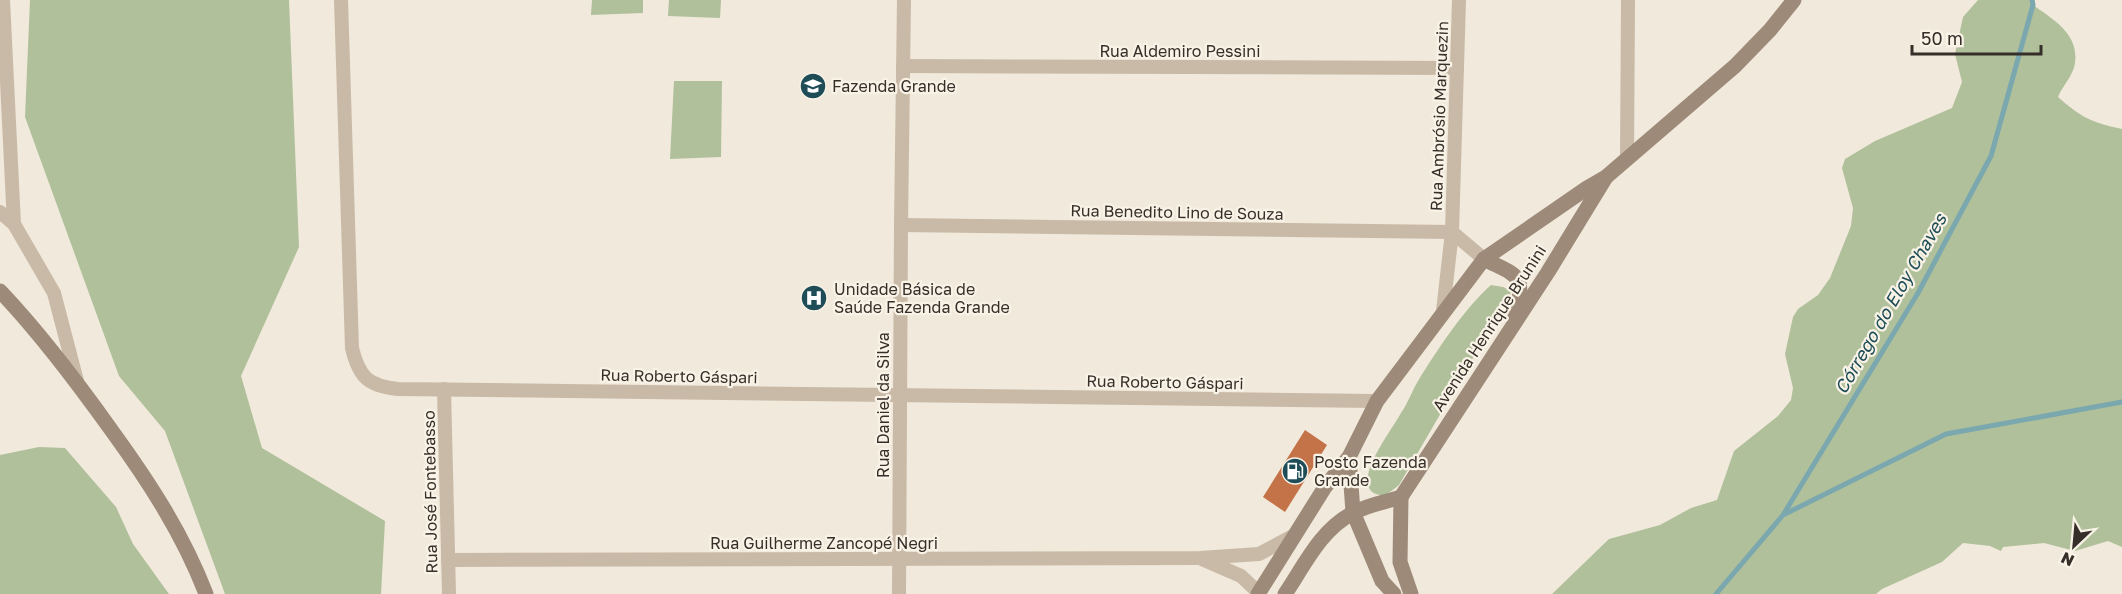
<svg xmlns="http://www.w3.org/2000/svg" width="2122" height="594" viewBox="0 0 2122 594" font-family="'Golos Text',sans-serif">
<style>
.green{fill:#b0c09b}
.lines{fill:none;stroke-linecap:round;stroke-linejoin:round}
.stream{stroke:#7ba7ae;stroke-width:5}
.building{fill:#c47247}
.street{stroke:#c9baa7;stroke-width:14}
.secondary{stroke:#9d8a79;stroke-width:15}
.labels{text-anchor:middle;stroke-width:4.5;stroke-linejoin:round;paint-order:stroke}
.street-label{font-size:16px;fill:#362e28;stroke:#f9f3e7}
.poi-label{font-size:16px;fill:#362e28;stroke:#f9f3e7;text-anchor:start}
.water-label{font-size:18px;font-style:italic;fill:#1e4d57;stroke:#f9f3e7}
</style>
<rect width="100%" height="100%" fill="#f1e9db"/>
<!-- green -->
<g class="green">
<path d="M30 0H289L299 247 241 376 262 448 385 521 381 594H225L165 431 119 376 25 117Z"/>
<path d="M592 0H643V13L591 15Z"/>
<path d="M669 0H721L720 18 668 16Z"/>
<path d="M1978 0H2035L2033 5C2054 20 2079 34 2075 63 2074 74 2062 87 2058 97 2080 117 2093 123 2122 129V547L2108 541 2075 551 2044 543 2003 547 2001 551 1990 546 1963 543 1942 562 1882 589 1876 594H1552L1609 539 1660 525 1691 508 1717 500 1734 451 1778 416 1791 400 1793 388 1785 354 1793 317 1798 309 1818 295 1830 278 1851 226 1853 208 1842 168 1845 159 1875 141 1952 108 1962 82 1955 54 1963 17Z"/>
<path d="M674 81H722L721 157 670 159Z"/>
<path d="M1491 285 1503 287 1512 291 1399 485 1385 496C1379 495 1372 494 1369 488 1360 470 1393 428 1401 413 1408 403 1412 391 1418 381 1437 350 1465 308 1491 285Z"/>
<path d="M39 447 65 448 116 507 133 544 169 594H0V455Z"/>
</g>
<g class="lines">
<!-- stream -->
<g class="stream">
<path d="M1785 514 1946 434 2122 402"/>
<path d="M1716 594 1783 515 1918 293 1991 156 2033 5 2032 0"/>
</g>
</g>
<!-- building -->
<path class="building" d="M1305 430 1327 445 1285 512 1263 497Z"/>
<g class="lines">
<!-- street -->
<g class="street">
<path d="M3 0 14 224"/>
<path d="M341 0 352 348C359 377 368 386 398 389L1377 401"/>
<path d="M903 66 1457 68"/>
<path d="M1627 159 1628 0"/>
<path d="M0 212 14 224 54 293 77 381"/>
<path d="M901 225 1452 232"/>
<path d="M1452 232 1484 259"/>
<path d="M1443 311 1452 232 1459 0"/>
<path d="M444 389 449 594"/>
<path d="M1202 559 1241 576 1259 593"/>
<path d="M448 560 1200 558 1259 554 1293 536"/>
<path d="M899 594 901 225 904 0"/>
</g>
<!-- secondary -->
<g class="secondary">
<path d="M1484 259C1517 276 1527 274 1515 314"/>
<path d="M0 291C41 334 77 382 112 431 149 482 183 534 206 594"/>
<path d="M1349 457 1353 512 1382 581 1394 594"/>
<path d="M1401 497 1548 272 1606 177"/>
<path d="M1401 497 1400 562 1411 594"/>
<path d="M1258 594 1325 487 1349 457 1377 401 1484 259 1587 188 1606 177 1735 66 1770 30 1794 0"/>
<path d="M1285 594C1304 566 1321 529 1353 513 1367 505 1386 502 1401 497"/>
</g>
</g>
<!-- icons -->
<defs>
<symbol id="school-disc" viewBox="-11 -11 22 22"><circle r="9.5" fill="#1e4d57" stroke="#f9f3e7"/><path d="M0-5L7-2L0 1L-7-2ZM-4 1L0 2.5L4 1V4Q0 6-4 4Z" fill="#fff"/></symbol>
<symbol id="hospital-disc" viewBox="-11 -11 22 22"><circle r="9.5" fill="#1e4d57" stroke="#f9f3e7"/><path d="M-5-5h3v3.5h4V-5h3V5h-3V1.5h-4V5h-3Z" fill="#fff"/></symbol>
<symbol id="fuel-disc" viewBox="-11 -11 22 22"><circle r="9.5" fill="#1e4d57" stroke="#f9f3e7"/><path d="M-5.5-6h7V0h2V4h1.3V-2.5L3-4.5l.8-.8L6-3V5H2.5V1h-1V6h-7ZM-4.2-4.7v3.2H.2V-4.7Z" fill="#fff"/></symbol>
</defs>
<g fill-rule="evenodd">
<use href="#school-disc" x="798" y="71" width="30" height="30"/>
<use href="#hospital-disc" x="799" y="283" width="30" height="30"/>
<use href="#fuel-disc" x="1280" y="456" width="30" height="30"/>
</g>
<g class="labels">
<!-- street labels -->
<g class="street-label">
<text x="1180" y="57">Rua Aldemiro Pessini</text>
<text transform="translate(1439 116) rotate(-88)" y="6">Rua Ambrósio Marquezin</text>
<text transform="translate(1177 212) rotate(1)" y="6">Rua Benedito Lino de Souza</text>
<text transform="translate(1489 328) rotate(-57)" y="6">Avenida Henrique Brunini</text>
<text transform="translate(679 376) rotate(1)" y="6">Rua Roberto Gáspari</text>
<text transform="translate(1165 382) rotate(1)" y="6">Rua Roberto Gáspari</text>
<text transform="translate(883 405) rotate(-90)" y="6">Rua Daniel da Silva</text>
<text transform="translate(430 492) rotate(-91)" y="6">Rua José Fontebasso</text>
<text x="824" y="549">Rua Guilherme Zancopé Negri</text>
</g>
<!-- poi labels -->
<g class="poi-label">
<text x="832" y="92">Fazenda Grande</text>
<text x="834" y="295">Unidade Básica de<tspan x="834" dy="18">Saúde Fazenda Grande</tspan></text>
<text x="1314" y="468">Posto Fazenda<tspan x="1314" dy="18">Grande</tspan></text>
</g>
<!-- water labels -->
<g class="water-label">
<text transform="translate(1891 304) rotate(-60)" y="6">Córrego do Eloy Chaves</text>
</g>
</g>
<!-- north arrow -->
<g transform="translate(2074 546) rotate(206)" stroke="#f9f3e7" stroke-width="4.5" paint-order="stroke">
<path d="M0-4.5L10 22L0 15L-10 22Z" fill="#362e28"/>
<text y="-9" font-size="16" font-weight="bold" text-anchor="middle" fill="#362e28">N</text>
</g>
<!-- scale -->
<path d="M1912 45v9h129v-9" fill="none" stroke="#362e28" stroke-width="3"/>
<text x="1921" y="45" font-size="18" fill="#362e28" stroke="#f9f3e7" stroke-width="4.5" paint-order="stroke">50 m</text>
</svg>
